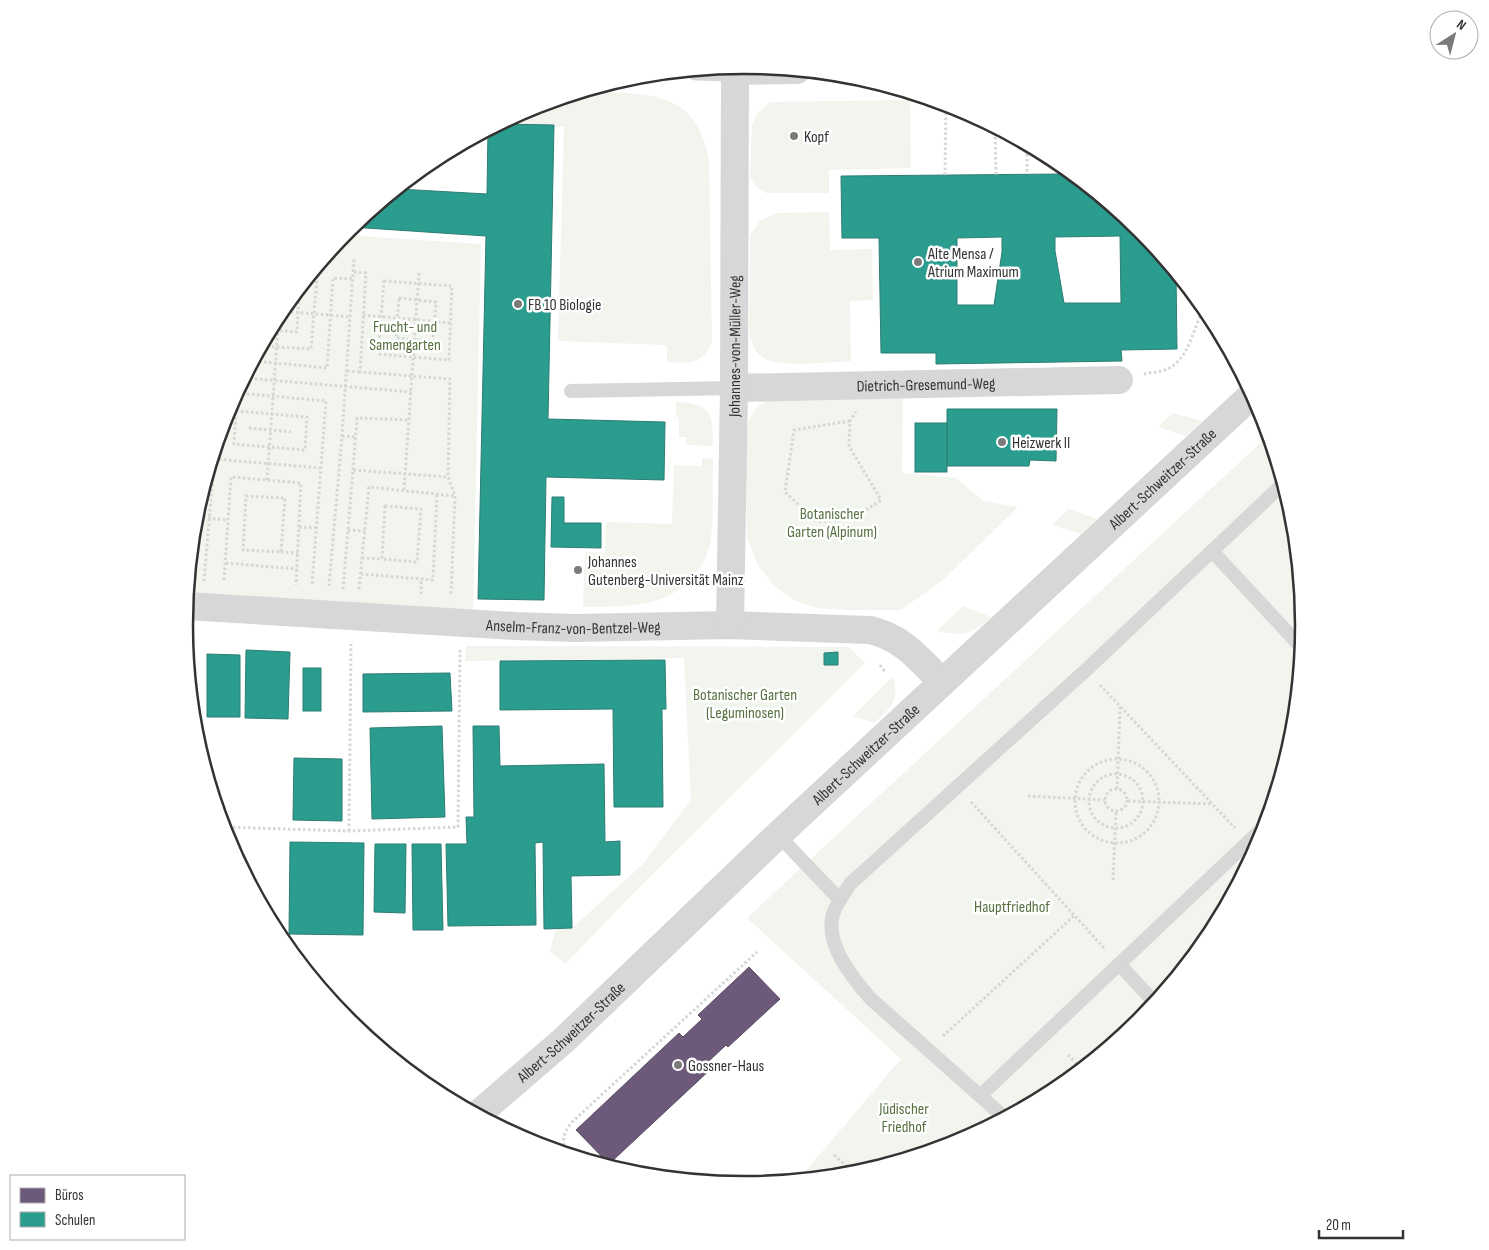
<svg xmlns="http://www.w3.org/2000/svg" width="1489" height="1250" viewBox="0 0 1489 1250" font-family="'Sofia Sans Condensed',sans-serif">
<style>
.green{fill:#f1f5ed}
.offices{fill:#6d597a;stroke:#5c4e65}
.schools{fill:#2a9d8f;stroke:#2d7d73;fill-rule:evenodd}
.lines{fill:none;stroke-linecap:round;stroke-linejoin:round}
.path{stroke:#d6d6d6;stroke-width:3;stroke-dasharray:2.5 2.5;stroke-linecap:butt}
.service{stroke:#d7d7d7;stroke-width:14}
.pedestrian{stroke:#d7d7d7;stroke-width:21}
.minor{stroke:#d7d7d7;stroke-width:28}
.tertiary{stroke:#d7d7d7;stroke-width:28}
.poi-dot{fill:#7a7a7a;stroke:#fff;stroke-width:2}
.labels{text-anchor:middle;stroke-width:5;stroke-linejoin:round;paint-order:stroke}
.poi-label{font-size:16px;fill:#333;stroke:#fff;text-anchor:start}
.park-label{font-size:16px;fill:#56703f;stroke:#fff}
.street-label{font-size:16px;fill:#333;stroke:#fff}
.rim{fill:none;stroke:#333;stroke-width:2.5}
</style>
<rect width="100%" height="100%" fill="#fff"/>
<!-- green -->
<g class="green">
<path d="M582 92C642 94 698 86 709 162L712 343C702 365 688 363 667 362V345L558 341 564 127 499 124 530 108Z"/>
<path d="M910 100 911 168 829 170V193H766C758 189 754 185 750 177L752 124 757 114 770 102Z"/>
<path d="M829 212 830 250 872 249 873 300 850 301 851 361C831 362 779 368 764 358 754 352 751 342 749 331L750 235 760 221 777 213Z"/>
<path d="M344 235 481 244 473 613 188 592 195 515 227 410 279 314Z"/>
<path d="M903 394 902 473 956 478 983 501 1018 507 945 578 901 610H847L816 608 794 600 774 586 757 564 747 537 745 441C747 417 752 408 773 397Z"/>
<path d="M676 402C712 404 713 413 713 446L686 445V437H679V417H676Z"/>
<path d="M1173 413 1202 421 1186 436 1158 427Z"/>
<path d="M1269 435 1294 516 1304 625 1294 735 1262 840 1210 936 1140 1021 1055 1091 959 1142 853 1174 798 1180 901 1059 747 918Z"/>
<path d="M702 458 713 459C712 485 714 513 711 539 710 550 704 562 698 571 667 610 628 606 583 607L585 552 605 553 606 522 672 524 674 465 702 466Z"/>
<path d="M1069 509 1097 519 1081 534 1052 525Z"/>
<path d="M963 606 991 617C969 636 965 636 937 631Z"/>
<path d="M466 646 849 647 865 663 629 898 565 964 550 951 556 929 572 928 642 865 691 799 684 658 465 661Z"/>
<path d="M893 676C900 700 891 707 875 723L853 716Z"/>
</g>
<!-- offices -->
<path class="offices" d="M749 967 780 999 728 1047 726 1045 708 1062 713 1067 609 1164 576 1130 679 1033 683 1037 702 1019 698 1015Z"/>
<!-- schools -->
<g class="schools">
<path d="M499 124 554 125 548 419 665 422 664 480 546 477 544 600 478 599 486 236 351 227 398 189 487 194 488 130Z"/>
<path d="M1062 174H1073L1141 229 1176 273 1177 349 1121 350 1122 361 936 364V353H881L879 238H842L841 176ZM1120 236 1121 303H1064L1055 251V237ZM1002 237V252L994 305H957V238Z"/>
<path d="M947 409H1057L1056 461 1030 460 1029 466H947Z"/>
<rect x="915" y="423" width="32" height="49"/>
<path d="M552 497H564V523H601V548L551 547Z"/>
<path d="M246 650 290 652 288 719 245 718Z"/>
<path d="M838 652V665H824V653Z"/>
<path d="M207 654 240 655V717H207Z"/>
<path d="M665 660 666 709H662L663 807H614L613 709 500 710V661Z"/>
<rect x="303" y="668" width="18" height="43"/>
<path d="M450 673 452 711 363 712V674Z"/>
<path d="M442 726 445 817 372 819 370 728Z"/>
<path d="M473 726H499L500 766 604 764 605 842 620 841V875L571 876 572 928 544 929 543 842 535 843 536 925 448 926 446 844H467L466 817H474Z"/>
<path d="M294 758 342 759V821L293 820Z"/>
<path d="M290 842 364 843 363 935 289 934Z"/>
<path d="M375 844H406L405 913 374 912Z"/>
<path d="M412 844H441L443 930H413Z"/>
</g>
<g class="lines">
<!-- path -->
<g class="path">
<path d="M995 127 996 175"/>
<path d="M1027 144V174"/>
<path d="M1062 165V174"/>
<path d="M945 175 946 104"/>
<path d="M354 272 366 273 360 372 450 379 448 477 455 496 451 594"/>
<path d="M384 281 452 286 449 360 378 354Z"/>
<path d="M399 298 436 302 433 341 396 338Z"/>
<path d="M281 311 351 317"/>
<path d="M363 315 451 323"/>
<path d="M270 330 297 332 299 292 297 291"/>
<path d="M262 346 311 349 317 277H309"/>
<path d="M254 361 327 368 333 278 353 279"/>
<path d="M347 371 360 372"/>
<path d="M1144 374C1152 372 1164 372 1171 367 1190 355 1194 327 1204 307"/>
<path d="M245 378 411 392"/>
<path d="M237 393 326 401 312 585"/>
<path d="M236 411 307 417 305 450 234 444Z"/>
<path d="M850 421 794 430 785 492 817 522 854 518 881 500 849 446 850 421 856 412"/>
<path d="M249 428 291 432"/>
<path d="M342 436 356 437"/>
<path d="M214 459 321 468"/>
<path d="M353 470 357 418 409 420"/>
<path d="M267 480 279 314"/>
<path d="M404 490 419 273"/>
<path d="M246 496 285 498 281 552 243 550Z"/>
<path d="M385 506 421 509 417 562 382 559Z"/>
<path d="M208 518 228 520"/>
<path d="M299 527 316 528"/>
<path d="M348 530 365 531"/>
<path d="M281 552 298 553"/>
<path d="M362 558 382 559"/>
<path d="M226 563 297 569"/>
<path d="M361 574 433 580 437 493"/>
<path d="M224 580 231 477 301 483 296 585"/>
<path d="M204 581 215 452"/>
<path d="M329 586 342 436 354 258"/>
<path d="M343 589 353 470 448 477"/>
<path d="M359 589 369 487 454 496"/>
<path d="M421 594V579"/>
<path d="M880 665 885 672"/>
<path d="M1100 685 1235 828"/>
<circle cx="1117" cy="801" r="42"/>
<circle cx="1116" cy="801" r="27"/>
<circle cx="1116" cy="800" r="11"/>
<path d="M1117 789 1120 707"/>
<path d="M1028 796 1105 800"/>
<path d="M1128 801 1212 804"/>
<path d="M971 802 1105 949"/>
<path d="M223 827 349 831 458 827 460 650"/>
<path d="M349 831 351 644"/>
<path d="M1113 880 1116 812"/>
<path d="M943 1036 1075 915"/>
<path d="M1068 1055 1082 1069"/>
<path d="M569 1154C560 1143 563 1134 571 1123L757 952"/>
<path d="M834 1155 856 1174"/>
</g>
<!-- service -->
<g class="service">
<path d="M571 391 734 388"/>
<path d="M1212 551 1302 648"/>
<path d="M778 835 840 900"/>
<path d="M1119 964 1155 1003"/>
<path d="M981 1095 1266 825"/>
<path d="M1005 1118 871 999C853 979 827 947 832 918 834 906 844 894 850 884L1086 670 1284 483"/>
</g>
<!-- pedestrian -->
<path class="pedestrian" d="M696 70 735 71"/>
<!-- minor -->
<g class="minor">
<path d="M735 71 797 70"/>
<path id="s1" d="M734 388 1119 380"/>
<path id="s2" d="M186 606 515 626 575 628 730 625 870 630C902 637 920 660 942 682"/>
<path id="s3" d="M730 625 734 388 735 66"/>
</g>
<!-- tertiary -->
<path class="tertiary" id="s4" d="M478 1114 564 1040 778 835 1253 394"/>
</g>
<!-- markers -->
<g class="poi-dot">
<circle cx="794" cy="136" r="5"/>
<circle cx="918" cy="262" r="5"/>
<circle cx="518" cy="304" r="5"/>
<circle cx="1002" cy="442" r="5"/>
<circle cx="578" cy="570" r="5"/>
<circle cx="678" cy="1065" r="5"/>
</g>
<g class="labels">
<!-- poi labels -->
<g class="poi-label">
<text x="804" y="142">Kopf</text>
<text x="928" y="259">Alte Mensa /<tspan x="928" dy="18">Atrium Maximum</tspan></text>
<text x="528" y="310">FB 10 Biologie</text>
<text x="1012" y="448">Heizwerk II</text>
<text x="588" y="567">Johannes<tspan x="588" dy="18">Gutenberg-Universität Mainz</tspan></text>
<text x="688" y="1071">Gossner-Haus</text>
</g>
<!-- park labels -->
<g class="park-label">
<text x="405" y="332">Frucht- und<tspan x="405" dy="18">Samengarten</tspan></text>
<text x="832" y="519">Botanischer<tspan x="832" dy="18">Garten (Alpinum)</tspan></text>
<text x="745" y="700">Botanischer Garten<tspan x="745" dy="18">(Leguminosen)</tspan></text>
<text x="1012" y="912">Hauptfriedhof</text>
<text x="904" y="1114">Jüdischer<tspan x="904" dy="18">Friedhof</tspan></text>
</g>
<!-- street labels -->
<g class="street-label">
<text dy="6" stroke="none"><textPath href="#s3" startOffset="279">Johannes-von-Müller-Weg</textPath></text>
<text dy="6" stroke="none"><textPath href="#s1" startOffset="192">Dietrich-Gresemund-Weg</textPath></text>
<text dy="6" stroke="none"><textPath href="#s4" startOffset="934">Albert-Schweitzer-Straße</textPath></text>
<text dy="6" stroke="none"><textPath href="#s2" startOffset="388">Anselm-Franz-von-Bentzel-Weg</textPath></text>
<text dy="6" stroke="none"><textPath href="#s4" startOffset="529">Albert-Schweitzer-Straße</textPath></text>
<text dy="6" stroke="none"><textPath href="#s4" startOffset="124">Albert-Schweitzer-Straße</textPath></text>
</g>
</g>
<!-- crop -->
<path d="M0 0H1489V1250H0ZM193 625a551 551 0 1 1 1102 0a551 551 0 1 1-1102 0Z" fill="#fff" fill-rule="evenodd"/>
<path class="rim" d="M193 625a551 551 0 1 1 1102 0a551 551 0 1 1-1102 0Z"/>
<!-- legend -->
<rect x="10" y="1175" width="175" height="65" fill="#ffffff" stroke="#adadad"/>
<rect x="20" y="1188" width="25" height="15" fill="#6d597a" stroke="#adadad"/>
<text x="55" y="1200" font-size="15" fill="#333333">Büros</text>
<rect x="20" y="1212" width="25" height="15" fill="#2a9d8f" stroke="#adadad"/>
<text x="55" y="1225" font-size="15" fill="#333333">Schulen</text>
<!-- north arrow -->
<g transform="translate(1454 35) rotate(36)"><circle r="24" fill="#ffffff" stroke="#adadad"/>
<path d="M0-4L9 19L0 12L-9 19Z" fill="#7a7a7a"/>
<text y="-8" font-size="14" font-weight="bold" text-anchor="middle" fill="#333333">N</text>
</g>
<!-- scale -->
<path d="M1319 1230v8h84v-8" fill="none" stroke="#333333" stroke-width="2.5"/>
<text x="1326" y="1230" font-size="15" fill="#333333" stroke="#ffffff" stroke-width="4" paint-order="stroke">20 m</text>
</svg>
